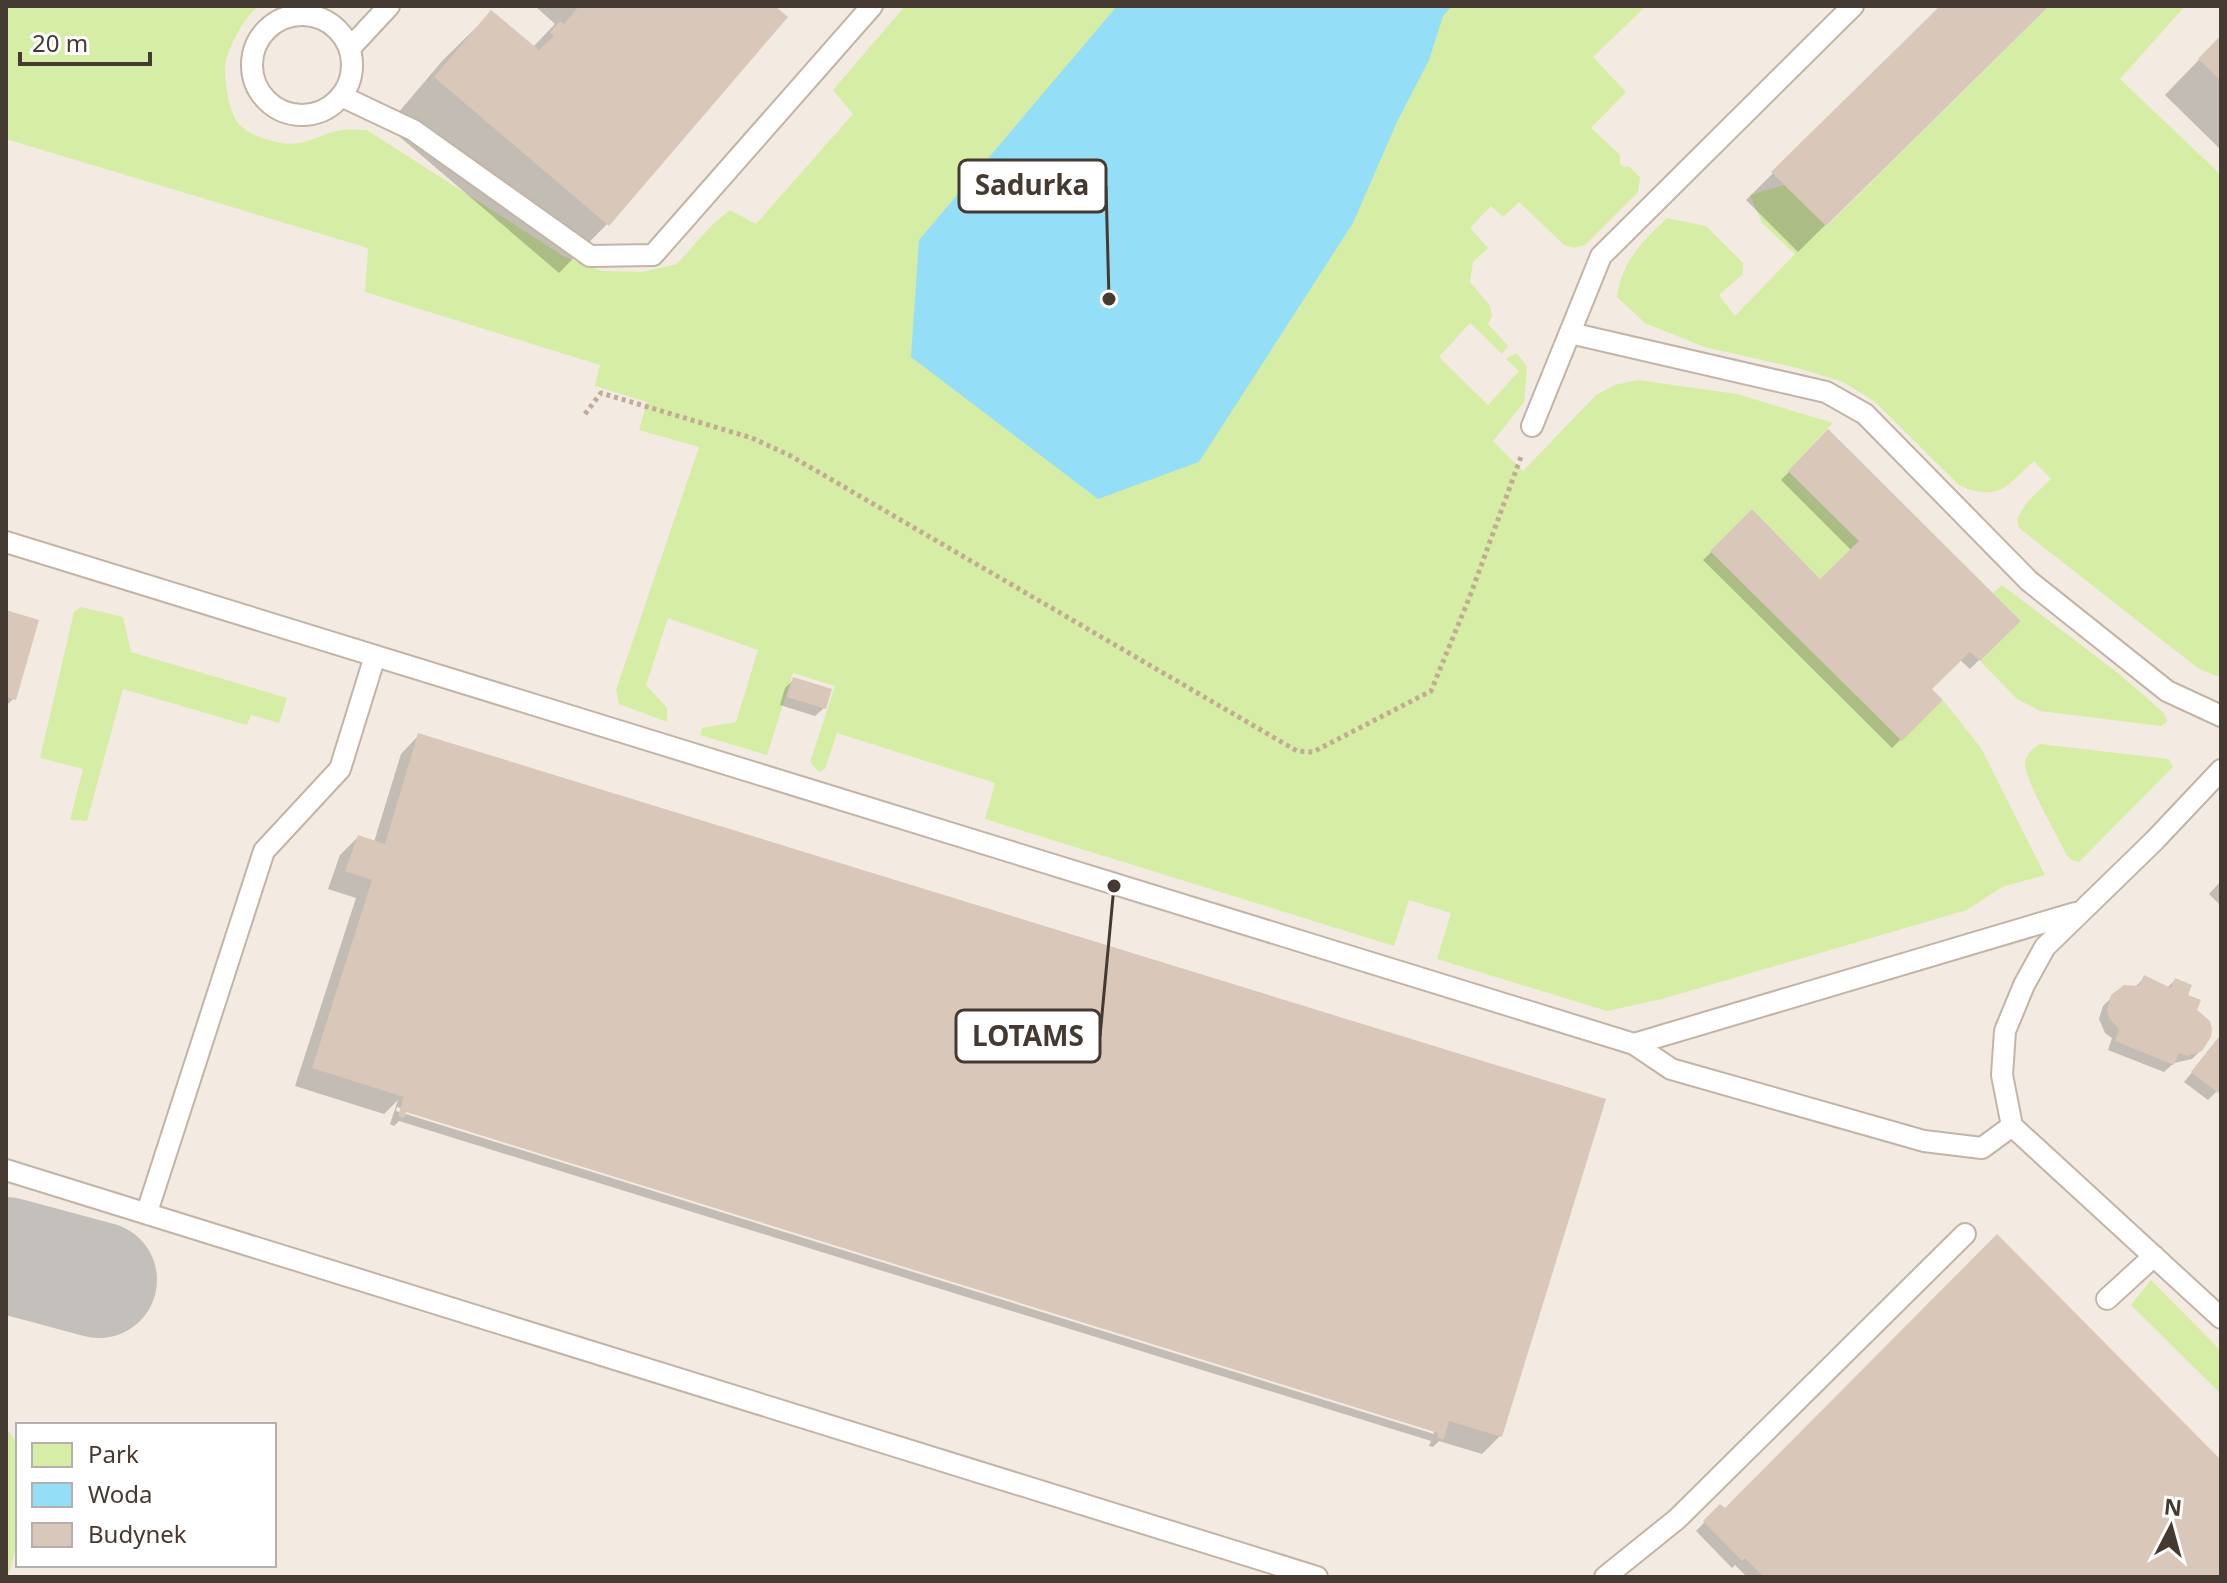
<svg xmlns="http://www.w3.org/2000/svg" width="2227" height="1583" viewBox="0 0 2227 1583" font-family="'Noto Sans',sans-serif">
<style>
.green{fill:#d6eda5}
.water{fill:#95def8}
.shadow{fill:#0003;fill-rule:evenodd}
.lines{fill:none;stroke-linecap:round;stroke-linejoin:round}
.taxiway{stroke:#c3bfba;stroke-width:116}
.building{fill:#d9c7b9}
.lane-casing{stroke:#c2b4a6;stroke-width:24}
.path{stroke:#c3ab93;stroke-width:5;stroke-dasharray:4 4;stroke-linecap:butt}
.lane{stroke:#fff;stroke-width:20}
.leader{fill:none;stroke:#453a32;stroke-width:3}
.callout-dot{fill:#453a32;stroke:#fff;stroke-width:3}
.callout{fill:#fff;stroke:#453a32;stroke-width:3}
.callout-label{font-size:28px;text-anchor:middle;font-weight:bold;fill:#453a32}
</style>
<rect width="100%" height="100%" fill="#f3ebe1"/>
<!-- green -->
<g class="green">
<path d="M6 6H260C245 13 225 53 225 69 225 84 229 111 238 123 246 133 265 140 277 142 302 149 318 134 342 130 350 129 359 130 367 130L565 257 602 271 642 272 677 264 711 226 730 210 756 224 853 114 833 90 905 6H1646L1593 57 1626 92 1591 128 1620 155V164L1624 167 1629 166 1640 177 1638 192 1585 245 1574 248 1564 245 1519 202 1503 217 1491 206 1470 228 1488 248 1473 262 1470 282 1490 306 1492 316 1488 324 1508 346 1502 354 1470 323 1439 357 1488 405 1519 371 1506 359 1516 353 1527 366 1524 402 1493 441 1523 471 1596 395 1615 385 1638 380 1737 394 1833 423 1788 471 1859 541 1820 579 1752 509 1710 551 1902 740 1943 700 1981 748 2045 875 2002 887 1967 910 1662 999 1607 1011 1437 959 1451 913 1409 900 1394 946 985 819 995 783 837 733 825 769 819 772 810 762 835 686 793 673 767 755 700 735 702 728 736 722 758 650 668 618 646 685 667 708V722L619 704 616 690 699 447 639 430 647 402 595 386 600 365 365 292 368 248 6 139Z"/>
<path d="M2049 6H2185L2120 79 2221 175V678L2199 669 2019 528 2017 519 2027 502 2051 479 2034 461C2006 486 2000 502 1960 486L1874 401 1843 382 1798 368 1704 347 1645 323 1617 297C1621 262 1643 241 1667 218L1706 226 1743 263V274L1719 295 1735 316 1795 254 1762 223 1750 195 1784 185 1827 226Z"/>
<path d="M2002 585 2118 673 2164 713 2167 722 2161 726 2040 711 2017 699 1980 661 2021 621 1993 593Z"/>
<path d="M81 607 123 617 131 652 287 698 279 723 251 715 247 725 123 689 87 821 70 820 83 769 40 758 74 612Z"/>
<path d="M2040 744 2169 759 2173 767 2079 862 2071 860 2066 854C2058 837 2025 780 2025 764 2026 754 2033 748 2040 744Z"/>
<path d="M2151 1280 2221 1351V1394L2131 1305Z"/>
<path d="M6 1428 18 1444V1540L8 1577H6Z"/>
</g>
<!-- water -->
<path class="water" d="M1117 6H1452L1443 16 1429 60 1397 122 1353 223 1199 462 1098 499 911 357 919 240Z"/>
<!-- shadow -->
<g class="shadow">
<path d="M535 6H772L607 224 559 273 387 126 443 60 492 12 533 47 555 24Z"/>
<path d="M1942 6H2047L1798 252 1746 200Z"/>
<path d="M2221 37V150L2165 95Z"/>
<path d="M1828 432 2018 621 1970 669 1960 660 1930 689 1940 700 1892 748 1703 560 1752 512 1820 582 1852 551 1781 480Z"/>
<path d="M6 613 14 698 6 706Z"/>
<path d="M794 679 824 708 815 716 780 705 785 688Z"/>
<path d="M419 735 1500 1436 1482 1454 1439 1441 1433 1447 1429 1446 1431 1441 399 1121 394 1126 390 1124 398 1100 384 1114 295 1086 356 898 328 889 340 855 358 837 374 842 401 754ZM397 1107 1434 1430V1434L396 1111Z"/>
<path d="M2221 881V906L2209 894Z"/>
<path d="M2144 978 2167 988 2175 980 2195 1010 2201 1050 2192 1059 2174 1063 2164 1072 2108 1050 2112 1038 2105 1033 2099 1019 2103 1006 2118 991 2136 986Z"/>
<path d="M2221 1038V1087L2208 1100 2184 1082Z"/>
<path d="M2221 1463V1577H1747L1735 1565 1732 1568 1696 1531 1720 1506 1725 1510Z"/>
</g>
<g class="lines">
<!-- taxiway -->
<path class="taxiway" d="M6 1255 99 1280"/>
</g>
<!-- building -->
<g class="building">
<path d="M579 6H775L788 17 609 226 434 77 491 10 539 50 554 36 550 32 560 21 564 24Z"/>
<path d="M1940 6H2049L1826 226 1771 172Z"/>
<path d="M2221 35V81L2198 59Z"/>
<path d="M1828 429 2021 621 1980 661 1970 652 1932 689 1943 700 1902 741 1710 551 1752 509 1820 579 1859 541 1788 471Z"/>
<path d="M6 610 39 620 16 700 6 697Z"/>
<path d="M793 677 832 689 826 709 787 697Z"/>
<path d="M418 733 1606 1099 1502 1437 1449 1421 1444 1439 1437 1438 1438 1433 406 1112 404 1118 398 1116 404 1097 312 1068 372 880 345 871 358 835 385 844Z"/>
<path d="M2144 975 2171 988 2175 978 2192 985 2188 995 2201 1000 2197 1010 2210 1021 2212 1029 2211 1037 2202 1051 2187 1056 2179 1053 2174 1065 2115 1041 2119 1029 2109 1018 2107 1010 2111 995 2124 985 2139 986Z"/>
<path d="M2221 1034V1090L2218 1093 2191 1072Z"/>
<path d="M1997 1234 2221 1460V1577H1764L1745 1558 1742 1561 1703 1521 1720 1504 1725 1508Z"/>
</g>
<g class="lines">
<defs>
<g id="lane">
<circle cx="302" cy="65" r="50"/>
<path d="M350 48 389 6"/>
<path d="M341 96 413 130 590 256 653 255 872 6"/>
<path d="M1570 333 1826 392 1865 414 2029 581 2167 691 2221 716"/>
<path d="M1532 426 1601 256 1853 6"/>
<path d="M6 542 1634 1044 1671 1069 1924 1141 1982 1148 2012 1126"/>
<path d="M2221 770 2155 840 2045 947 2024 985 2005 1031 2002 1075 2012 1126 2221 1318"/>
<path d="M1634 1044 2075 913"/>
<path d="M6 1170 1317 1577"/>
<path d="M147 1212 264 851 340 769 375 656"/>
<path d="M2107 1299 2154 1256"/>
<path d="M1605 1577 1677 1519 1965 1234"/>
</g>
</defs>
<!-- lane casing -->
<use href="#lane" class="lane-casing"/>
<!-- path -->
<path class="path" d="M585 414 601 393 752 438 791 456 1297 751 1313 752 1431 691 1470 596 1522 454"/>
<!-- lane -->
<use href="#lane" class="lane"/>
</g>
<!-- callouts -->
<path class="leader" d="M1109 299L1106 186M1114 886L1100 1036"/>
<g class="callout-dot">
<circle cx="1109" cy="299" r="8"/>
<circle cx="1114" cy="886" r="8"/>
</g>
<g class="callout">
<rect x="959" y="160" width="147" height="52" rx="8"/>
<rect x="956" y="1010" width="144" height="52" rx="8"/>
</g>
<g class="callout-label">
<text x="1032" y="195">Sadurka</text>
<text x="1028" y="1046">LOTAMS</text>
</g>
<!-- border -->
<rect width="2227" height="1583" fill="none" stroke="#453a32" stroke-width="16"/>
<!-- legend -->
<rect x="16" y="1423" width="260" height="144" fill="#ffffff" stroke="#b5b0ad" stroke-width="2"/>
<rect x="32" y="1443" width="40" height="24" fill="#d6eda5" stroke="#b5b0ad" stroke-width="2"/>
<text x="88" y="1463" font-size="24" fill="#453a32">Park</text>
<rect x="32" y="1483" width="40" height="24" fill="#95def8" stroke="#b5b0ad" stroke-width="2"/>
<text x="88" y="1503" font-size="24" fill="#453a32">Woda</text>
<rect x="32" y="1523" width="40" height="24" fill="#d9c7b9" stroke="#b5b0ad" stroke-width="2"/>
<text x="88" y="1543" font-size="24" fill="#453a32">Budynek</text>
<!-- north arrow -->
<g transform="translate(2171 1527) rotate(6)" stroke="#ffffff" stroke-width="6" paint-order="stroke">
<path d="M0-6L14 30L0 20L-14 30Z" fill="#453a32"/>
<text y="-12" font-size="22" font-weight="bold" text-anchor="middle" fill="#453a32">N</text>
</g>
<!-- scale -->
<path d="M20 52v12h130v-12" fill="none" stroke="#453a32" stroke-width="4"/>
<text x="32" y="52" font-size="24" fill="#453a32" stroke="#ffffff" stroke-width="6" paint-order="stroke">20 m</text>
</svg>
